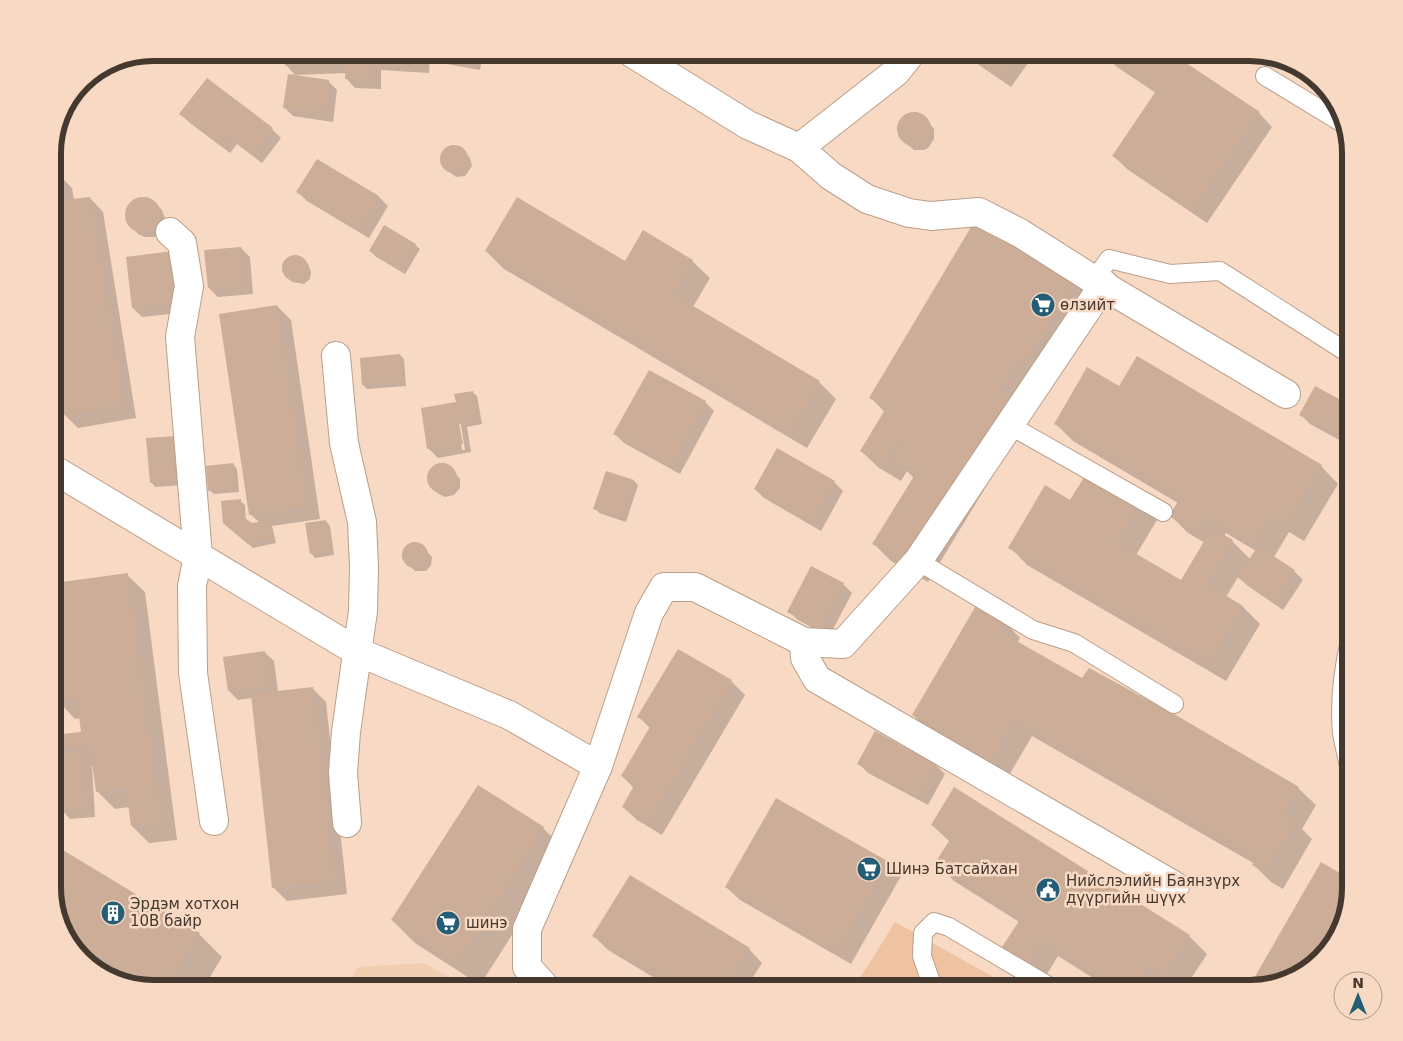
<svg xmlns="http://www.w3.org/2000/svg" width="1403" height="1041" viewBox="0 0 1403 1041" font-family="'DejaVu Sans',sans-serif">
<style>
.built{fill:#f1cdb2}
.green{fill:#efc2a2}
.shadow{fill:#0003;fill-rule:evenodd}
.building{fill:#cbad98}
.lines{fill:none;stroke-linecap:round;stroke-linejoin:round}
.service-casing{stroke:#bb9e8a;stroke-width:20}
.minor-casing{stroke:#bb9e8a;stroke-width:30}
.service{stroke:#fff;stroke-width:18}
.minor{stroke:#fff;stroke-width:28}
.labels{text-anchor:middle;stroke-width:5;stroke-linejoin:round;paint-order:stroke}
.poi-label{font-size:15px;fill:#44382f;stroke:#f8d9c3;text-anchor:start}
.rim{fill:none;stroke:#44382f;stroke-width:6}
</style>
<rect width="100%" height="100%" fill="#f8d9c3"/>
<!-- built -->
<path class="built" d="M424 963 468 988H345L358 967Z"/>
<!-- green -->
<path class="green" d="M895 922 1013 988H854Z"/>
<!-- shadow -->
<g class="shadow">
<path d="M286 53H483L480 70 436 62 430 56 429 73 381 70V89L355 88 346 78V73L295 75 286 65Z"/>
<path d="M973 53H1035L1011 87 979 65 970 56Z"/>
<path d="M1103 53H1169L1259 113 1272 127 1207 223 1127 169 1114 156 1156 93 1117 67Z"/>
<path d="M328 81 337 90 333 122 293 116 284 107Z"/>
<path d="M181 114 272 129 281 138 262 163 237 144 230 153 190 123Z"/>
<path d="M913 114H918L927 120 934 129V139L928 148 924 150H914L900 138 898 127 900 122 903 117Z"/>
<path d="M456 146 459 147 470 158 472 166 465 176 456 177 443 167 441 159V155L447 148Z"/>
<path d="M58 174 72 188 74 200 90 198 103 212 136 418 78 428 64 414 53 346V175Z"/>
<path d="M298 192 379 197 388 206 369 238 307 201Z"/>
<path d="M143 199 150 200 157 205 162 210 165 218V226L161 232 154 237H145L138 234 128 222 126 214 129 206 135 201Z"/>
<path d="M977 219 1093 295 1029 416 928 582 891 561 874 544 914 478 907 471 901 481 879 468 861 451 885 412 871 398Z"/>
<path d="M415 245 420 249 405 274 375 256 371 251Z"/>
<path d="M241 248 250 257 253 294 218 297 209 288Z"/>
<path d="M486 251 626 263 692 261 710 278 693 307 819 382 836 399 807 448 504 269Z"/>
<path d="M292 256 300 257 308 264 311 272 310 279 304 284 292 282 283 271V263L289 257Z"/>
<path d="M127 258 188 312 142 317 133 308Z"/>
<path d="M277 306 291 320 320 519 272 526 276 543 253 548 229 528 240 501 245 505 246 521 252 525 260 523 250 514Z"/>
<path d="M400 355 404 359 406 386 367 389 363 385Z"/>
<path d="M1120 388 1321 466 1338 484 1304 541 1289 532 1274 557 1294 571 1303 580 1283 610 1248 586 1238 577 1226 597 1243 607 1260 624 1226 681 1027 565 1010 547 1071 502H1140L1157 520 1136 555 1182 582 1205 543 1188 533 1171 516 1178 503 1073 441 1055 423ZM1226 533 1256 551 1250 559 1232 541 1224 536Z"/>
<path d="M1315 388 1350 406V446L1310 424 1301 415Z"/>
<path d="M472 392 477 396 482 424 467 427 471 452 438 458 428 448 457 403ZM456 413H459L465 450H462Z"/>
<path d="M705 402 714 411 680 474 624 443 615 434Z"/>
<path d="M180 442 183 485 155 487 151 482Z"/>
<path d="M233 464 237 469 239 492 214 494 209 490Z"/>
<path d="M444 465 448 466 460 479V488L454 495 445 497 437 493 430 485V472L436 466Z"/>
<path d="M634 481 638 485 626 522 599 513 595 508Z"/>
<path d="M834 482 843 491 821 531 764 498 755 489Z"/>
<path d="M326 521 330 526 334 555 315 558 311 553Z"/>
<path d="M415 543 422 546 432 557 431 565 426 571H415L404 561 403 552 407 546Z"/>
<path d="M127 575 145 592 177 840 149 843 132 826 129 807 115 809 97 791 94 766H92L95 817 70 819 61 809 60 805H53V737L82 733 81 718 75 719 58 701 53 655 65 654Z"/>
<path d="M843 584 852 593 829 637 798 620 789 611Z"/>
<path d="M1003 620 1020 638 1017 643 1082 680 1298 788 1316 805 1302 829 1312 839 1283 889 1271 882 1254 865 1255 864 1032 736 1008 777 931 733 913 715Z"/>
<path d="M678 650 731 681 745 695 662 835 637 820 623 807 634 788 622 776 650 728 639 717Z"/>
<path d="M264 652 274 661 278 692 313 689 326 702 347 894 287 901 274 888 252 698 238 700 229 691Z"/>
<path d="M876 732 936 765 945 774 928 805 868 773 858 763Z"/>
<path d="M932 825 1189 936 1207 954 1185 988H1173L1166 983 1162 988H1109L1058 956 1044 979 1021 965 1003 947 1019 922 954 881 936 863 950 842Z"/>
<path d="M543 828 566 851 480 985 415 943 392 920Z"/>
<path d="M53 846 199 934 222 957 207 982 216 988H153L118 977 80 954 66 938 53 894Z"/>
<path d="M888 863 901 876 851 964 740 900 726 887Z"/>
<path d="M1322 864 1350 881V888L1330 949 1295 978 1252 988 1250 987Z"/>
<path d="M594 936 749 949 762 963 746 988H671L608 950Z"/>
</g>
<!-- building -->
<g class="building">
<path d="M285 53H338V64L285 66Z"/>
<path d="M346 53H421L420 65 373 62 372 80 345 79Z"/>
<path d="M425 53H473L471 62Z"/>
<path d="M971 53H1020L1001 79 969 56Z"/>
<path d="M1100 53H1171L1260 112 1193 210 1112 156 1156 91Z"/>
<path d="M288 74 329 80 324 113 283 108Z"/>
<path d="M207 78 273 128 252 155 227 136 220 145 179 114Z"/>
<circle cx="914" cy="129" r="17"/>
<circle cx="454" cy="159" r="14"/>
<path d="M317 159 379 196 359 230 296 192Z"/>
<path d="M58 173 63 200 90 197 124 405 63 415 53 354V174Z"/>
<path d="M517 197 625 261 643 230 693 260 673 294 820 381 789 432 485 251Z"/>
<circle cx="143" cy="215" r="18"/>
<path d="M977 217 1076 277 1025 363H1016L1000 390 1012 397 911 565 872 544 916 473 893 459 902 444 897 441 883 465 860 451 886 408 869 398Z"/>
<path d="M384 225 416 244 400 270 369 251Z"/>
<path d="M241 247 245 285 208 288 204 250Z"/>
<path d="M173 251 179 303 132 308 126 257Z"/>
<circle cx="295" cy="268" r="13"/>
<path d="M277 305 307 506 249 515 219 314Z"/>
<path d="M400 354 403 382 362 385 360 358Z"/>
<path d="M1137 356 1322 465 1286 524 1271 515 1254 545 1208 517 1198 533 1169 516 1180 498 1054 424 1087 367 1119 386Z"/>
<path d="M649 370 706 401 671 465 613 434Z"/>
<path d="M1315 386 1350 405V442L1299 415Z"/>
<path d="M473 391 478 420 459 424 463 444 427 449 421 408 456 402 454 394Z"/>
<path d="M176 436 179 481 150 483 146 438Z"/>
<path d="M777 448 835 481 811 522 754 489Z"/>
<path d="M233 463 236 488 208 491 206 466Z"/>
<circle cx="442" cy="478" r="15"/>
<path d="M606 471 634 480 622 518 593 509Z"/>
<path d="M1088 471 1140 501 1116 542 1181 580 1212 528 1233 540 1207 584 1243 606 1209 664 1008 548 1045 485 1070 500Z"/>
<path d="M241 499 242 516 252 523 268 520 272 539 248 544 223 523 221 501Z"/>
<path d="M326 520 331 550 310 554 305 523Z"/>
<circle cx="415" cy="555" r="13"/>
<path d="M1258 546 1295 570 1274 602 1237 577Z"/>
<path d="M811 566 844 583 819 629 787 612Z"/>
<path d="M128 573 160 822 131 826 126 788 96 792 90 747 53 751V735L81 732 77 700 57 702 53 671V654L64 653 55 583Z"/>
<path d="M977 604 1003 619 997 630 1082 678 1089 668 1174 714 1299 787 1283 814 1295 821 1265 872 1252 865 1256 858 1014 720 990 761 912 715Z"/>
<path d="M678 649 732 680 649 822 622 807 635 784 621 776 651 725 637 717Z"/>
<path d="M265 651 270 686 228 691 223 657Z"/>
<path d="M313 687 334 881 272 888 251 694Z"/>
<path d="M875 731 936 764 918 797 857 764Z"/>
<path d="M83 752 86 808 60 810 58 795 53 796V755Z"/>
<path d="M478 785 544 827 456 963 391 920Z"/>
<path d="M954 787 1190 935 1164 977 1148 967 1134 988H1117L1040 940 1026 963 1002 947 1021 918 935 863 951 838 931 825Z"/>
<path d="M776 798 889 862 837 951 725 887Z"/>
<path d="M53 844 200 933 166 988 149 987 66 937 53 894Z"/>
<path d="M1321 862 1350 879V888L1330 949 1295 978 1251 988 1249 987Z"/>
<path d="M630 875 750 948 724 988H678L592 936Z"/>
<path d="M206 980 218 988H199Z"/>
</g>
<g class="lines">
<defs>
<g id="service">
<path d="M1265 76 1344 124"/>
<path d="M1094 280 1109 259 1170 274 1220 271 1348 353 1350 349"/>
<path d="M1009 425 1163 512"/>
<path d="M918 561 1033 630 1074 643 1174 704"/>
<path d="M1350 640C1343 671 1339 701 1342 733 1344 746 1348 759 1350 772"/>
<path d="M933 988 922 956 923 933 934 922 949 927 1052 988"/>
</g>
<g id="minor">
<path d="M632 53 748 125 799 148 831 176 867 199 909 213 931 216 979 212 1020 233 1094 280 1286 394"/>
<path d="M799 148 896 72 911 53"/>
<path d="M170 232 182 243 189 286 180 337 198 556 192 586 193 673 214 821"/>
<path d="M336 356 344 443 362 522 364 567 363 611 346 732 343 773 347 823"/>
<path d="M53 469 358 652 509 715 598 766"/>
<path d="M804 642 805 658 817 679 1175 886"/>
<path d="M546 988 527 967V929L598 766 649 613 664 587H695L804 642 843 644 918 561 1104 284"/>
</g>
</defs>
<!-- service casing -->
<use href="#service" class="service-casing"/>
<!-- minor casing -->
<use href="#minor" class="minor-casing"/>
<!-- service -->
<use href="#service" class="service"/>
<!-- minor -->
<use href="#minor" class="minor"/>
</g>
<!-- icons -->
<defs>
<symbol id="supermarket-disc" viewBox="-11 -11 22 22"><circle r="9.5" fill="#245d76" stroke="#f8d9c3"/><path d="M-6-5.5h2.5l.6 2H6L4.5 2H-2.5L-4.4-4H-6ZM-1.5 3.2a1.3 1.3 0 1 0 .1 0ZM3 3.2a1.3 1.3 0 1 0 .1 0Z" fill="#fff"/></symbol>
<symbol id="civic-disc" viewBox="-11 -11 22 22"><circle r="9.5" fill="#245d76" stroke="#f8d9c3"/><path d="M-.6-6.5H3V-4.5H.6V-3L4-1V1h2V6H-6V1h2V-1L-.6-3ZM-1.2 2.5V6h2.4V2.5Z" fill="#fff"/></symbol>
<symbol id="building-disc" viewBox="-11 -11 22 22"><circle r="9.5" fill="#245d76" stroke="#f8d9c3"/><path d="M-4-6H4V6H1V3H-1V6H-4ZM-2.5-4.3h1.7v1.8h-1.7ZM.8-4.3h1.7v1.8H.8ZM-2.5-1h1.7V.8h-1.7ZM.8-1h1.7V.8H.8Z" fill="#fff"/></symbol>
</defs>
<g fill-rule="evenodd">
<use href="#supermarket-disc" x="1029" y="291" width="28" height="28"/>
<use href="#supermarket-disc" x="855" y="855" width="28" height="28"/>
<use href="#civic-disc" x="1034" y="876" width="28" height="28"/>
<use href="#building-disc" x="99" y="899" width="28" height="28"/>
<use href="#supermarket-disc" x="434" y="909" width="28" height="28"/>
</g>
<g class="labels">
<!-- poi labels -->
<g class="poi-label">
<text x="1060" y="310">өлзийт</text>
<text x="886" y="874">Шинэ Батсайхан</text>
<text x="1066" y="886">Нийслэлийн Баянзүрх<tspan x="1066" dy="17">дүүргийн шүүх</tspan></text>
<text x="130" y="909">Эрдэм хотхон<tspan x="130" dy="17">10В байр</tspan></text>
<text x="466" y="928">шинэ</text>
</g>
</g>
<!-- crop -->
<path d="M0 0H1403V1041H0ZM153 61H1250A92 92 0 0 1 1342 153V888A92 92 0 0 1 1250 980H153A92 92 0 0 1 61 888V153A92 92 0 0 1 153 61Z" fill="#f8d9c3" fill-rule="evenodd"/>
<path class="rim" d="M153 61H1250A92 92 0 0 1 1342 153V888A92 92 0 0 1 1250 980H153A92 92 0 0 1 61 888V153A92 92 0 0 1 153 61Z"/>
<!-- north arrow -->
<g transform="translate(1358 996)"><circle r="24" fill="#f8d9c3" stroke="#b09988"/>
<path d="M0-4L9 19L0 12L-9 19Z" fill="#245d76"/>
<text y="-8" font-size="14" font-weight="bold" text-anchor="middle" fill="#44382f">N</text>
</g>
</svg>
